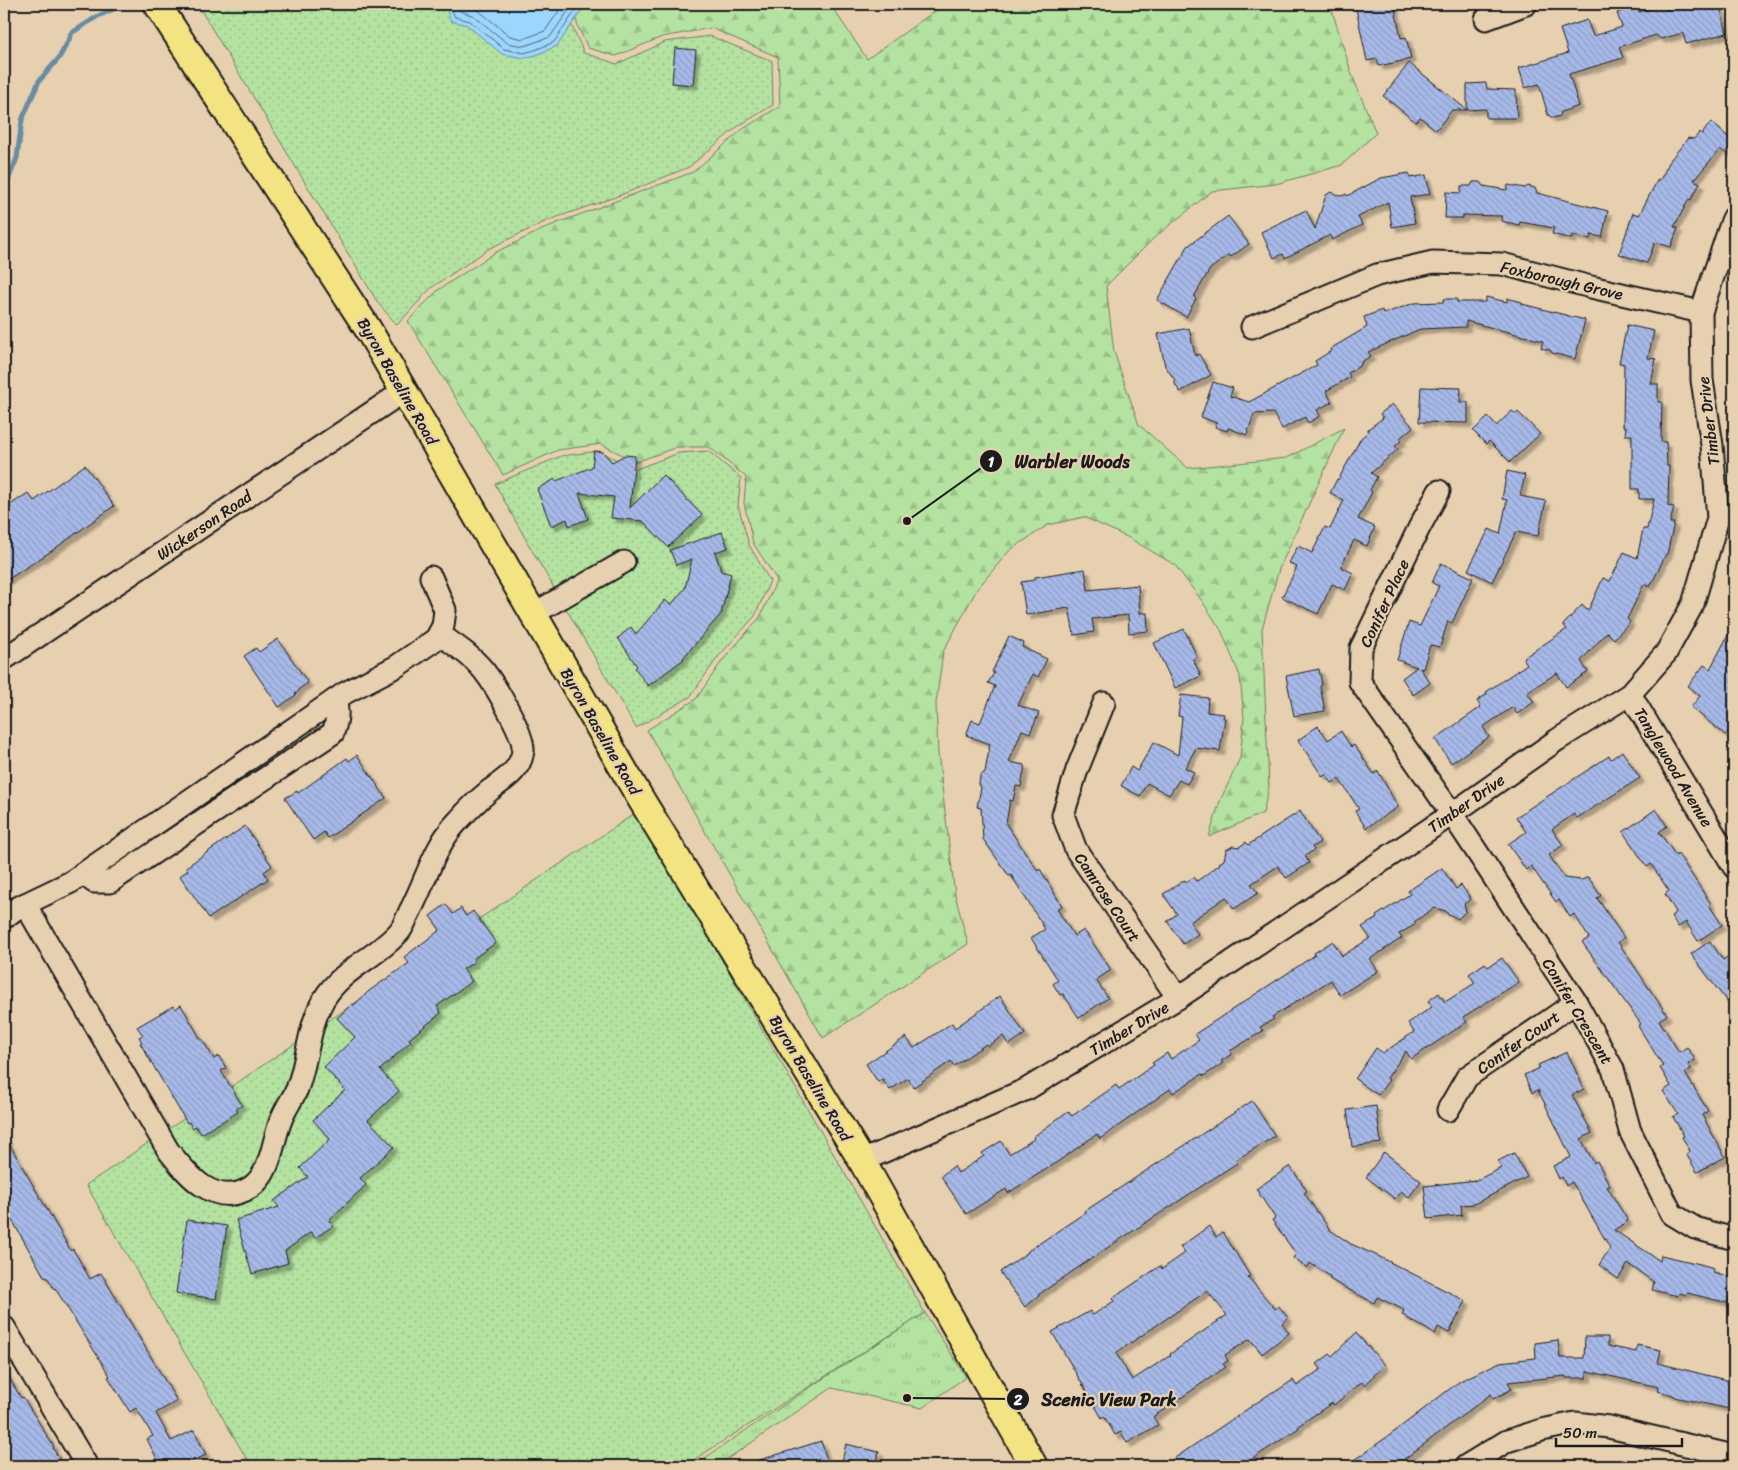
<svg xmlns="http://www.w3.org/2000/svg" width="1738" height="1470" viewBox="0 0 1738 1470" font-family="Sriracha,sans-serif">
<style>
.grass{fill:url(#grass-dots);stroke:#687f5e}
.forest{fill:url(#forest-firs);stroke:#687f5e}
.park{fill:url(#park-tufts);stroke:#687f5e}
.water{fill:#9dd6fd;stroke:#698ca3}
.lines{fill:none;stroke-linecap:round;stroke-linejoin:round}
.shore{stroke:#506676;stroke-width:1}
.stream{stroke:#698ca3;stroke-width:5}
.building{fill:url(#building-back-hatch);stroke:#1c1c1c;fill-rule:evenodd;filter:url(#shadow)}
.minor-casing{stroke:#1c1c1c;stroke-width:25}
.major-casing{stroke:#1c1c1c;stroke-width:30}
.minor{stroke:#e7d0b0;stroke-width:21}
.major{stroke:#f4e382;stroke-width:26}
.labels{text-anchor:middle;stroke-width:4.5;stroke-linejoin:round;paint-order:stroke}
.street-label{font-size:16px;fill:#1c1c1c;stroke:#e7d0b0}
.leader{fill:none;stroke:#1c1c1c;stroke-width:2}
.callout-dot{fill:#1c1c1c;stroke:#e7d0b0;stroke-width:2}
.mark-label{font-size:15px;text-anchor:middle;font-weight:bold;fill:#fff}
.callout-label{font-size:18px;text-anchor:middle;font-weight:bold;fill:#1c1c1c;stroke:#e7d0b0;stroke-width:4.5;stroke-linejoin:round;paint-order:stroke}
</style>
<defs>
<pattern id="grass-dots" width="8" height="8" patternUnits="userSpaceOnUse" patternTransform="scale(1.25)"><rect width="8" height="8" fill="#b4e2a0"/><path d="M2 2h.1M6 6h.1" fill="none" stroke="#9ac189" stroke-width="1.8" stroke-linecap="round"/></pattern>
<pattern id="forest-firs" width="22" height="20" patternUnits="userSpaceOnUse" patternTransform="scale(1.25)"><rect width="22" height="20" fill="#b4e2a0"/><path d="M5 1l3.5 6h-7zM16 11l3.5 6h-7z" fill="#9ac189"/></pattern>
<pattern id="park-tufts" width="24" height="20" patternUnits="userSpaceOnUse" patternTransform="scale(1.25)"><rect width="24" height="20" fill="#b4e2a0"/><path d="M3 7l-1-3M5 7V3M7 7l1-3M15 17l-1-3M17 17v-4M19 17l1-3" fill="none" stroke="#9ac189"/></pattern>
<pattern id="building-back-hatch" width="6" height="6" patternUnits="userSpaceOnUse" patternTransform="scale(1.25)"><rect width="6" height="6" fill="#a7b9e8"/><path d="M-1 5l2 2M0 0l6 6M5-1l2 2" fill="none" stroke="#8f9ec6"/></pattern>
<filter id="shadow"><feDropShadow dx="4.5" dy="4.5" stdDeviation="1" flood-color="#0004"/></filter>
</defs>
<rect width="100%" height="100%" fill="#e7d0b0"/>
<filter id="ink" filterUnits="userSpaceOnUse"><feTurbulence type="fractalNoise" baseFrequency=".02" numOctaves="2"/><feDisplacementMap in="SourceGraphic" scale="10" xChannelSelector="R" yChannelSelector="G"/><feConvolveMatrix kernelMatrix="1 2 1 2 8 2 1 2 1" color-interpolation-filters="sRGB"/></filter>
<g filter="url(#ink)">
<!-- grass -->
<g class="grass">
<path d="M197 4H567L572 26 584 53 617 64 665 42 710 36 772 61 773 105 737 127 689 167 621 195 549 220 490 248 431 288 397 325 378 303Z"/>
<path d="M599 451 636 469 679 453 708 451 741 478 738 505 749 545 770 581 755 616 718 657 690 697 636 728 530 547 495 484 561 456Z"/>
<path d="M637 812 925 1313 684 1466H251L86 1185Z"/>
</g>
<!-- forest -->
<path class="forest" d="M572 4H830L867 59 945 4H1330L1352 75 1376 133 1342 165 1276 184 1212 191 1154 238 1106 286 1114 352 1139 425 1188 468 1287 458 1344 428 1279 569 1262 629 1269 786 1263 813 1209 837 1220 801 1240 758 1244 718 1240 676 1221 630 1202 601 1175 565 1129 538 1084 517 1048 525 1010 550 977 589 943 652 936 703 938 753 955 895 968 944 823 1038 647 730 696 699 722 661 760 617 777 580 753 543 744 503 746 477 709 447H677L636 462 601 444 558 450 503 475 408 321 438 290 496 252 552 225 693 172 743 129 780 106 778 57 711 28 662 37 616 56 588 48 578 27Z"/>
<!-- park -->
<path class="park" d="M925 1313 966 1377 922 1408 832 1388 717 1466H693L824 1378Z"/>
<!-- water -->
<path class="water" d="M444 4H586L557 46 536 55 524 58 502 54 467 25 451 21Z"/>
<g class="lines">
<!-- shore -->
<g class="shore">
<path d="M449 4 455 17 470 21 504 49 524 53 535 50 554 42 580 4"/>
<path d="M456 4 460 11 474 16 507 43 524 46 550 37 573 4"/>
<path d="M464 4 478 10 510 36 523 39 545 31 564 4"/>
</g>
<!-- stream -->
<path class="stream" d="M4 190 17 158 22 120 39 81 59 58 71 36 70 34 98 16 125 4"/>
</g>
<!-- building -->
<g class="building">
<path d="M1355 4H1394L1401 38 1406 37 1411 59 1379 66 1377 59 1367 61Z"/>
<path d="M1664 4 1666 10 1689 4H1719L1727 33 1686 44 1683 33 1661 39 1656 35 1619 47 1623 58 1569 74 1579 106 1561 112 1560 116 1553 118 1548 115 1539 84 1525 88 1519 68 1568 53 1560 29 1587 20 1593 36 1622 27 1617 13 1638 6 1639 12Z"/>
<path d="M675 48 696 50 693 85 672 83Z"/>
<path d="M1409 63 1425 76 1467 110H1452L1436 130 1420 117 1416 122 1383 96Z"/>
<path d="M1486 83 1487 89 1516 90 1517 118H1486V109L1467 110V84Z"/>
<path d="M1711 122 1734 142 1725 153 1720 149 1694 180 1700 183 1691 200 1689 199 1674 227 1678 228 1671 247 1655 242 1647 263 1619 254 1633 213 1639 215 1658 179 1660 180 1671 159 1688 138 1694 139 1700 132 1702 134Z"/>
<path d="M1409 173 1410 178 1426 175 1430 194 1410 197 1415 223 1392 227 1388 202 1358 217 1362 225 1332 240 1330 235 1285 258 1283 254 1274 258 1261 232 1306 210 1315 229 1326 195 1331 192 1342 196 1346 194 1347 196 1381 178Z"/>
<path d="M1473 182H1481L1483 186 1507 190 1508 185 1525 188 1528 186 1535 188 1537 193 1608 211 1602 237 1591 235 1590 239 1572 235V239L1552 234 1554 228 1520 222 1519 225 1501 221 1502 216 1463 215V218H1445L1446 192 1461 193V186H1471Z"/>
<path d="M1228 216 1249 244 1231 257 1229 255 1210 269 1194 297 1196 299 1186 317 1157 300 1188 246Z"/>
<path d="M1486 297 1507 302V298L1522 302V304L1585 320 1575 359 1552 353 1550 350 1541 348 1543 341 1466 321V327L1420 329 1368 352 1371 356 1361 362V365L1348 373 1350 377 1326 391 1332 402 1317 410 1320 416 1308 423 1305 417 1282 429 1273 413 1254 414 1247 435 1228 428 1227 431 1215 427 1217 423 1201 417 1213 382 1233 388 1230 396 1249 402 1317 365 1315 361 1331 351 1330 349 1367 327 1364 317 1382 310 1383 314 1414 303 1443 302 1444 299H1457V302H1485Z"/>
<path d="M1627 325 1654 331 1648 358 1656 359 1651 384H1658V402H1662L1661 442H1666L1667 466H1669L1668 506 1674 507 1670 523H1674L1667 554H1666L1650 587 1644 584 1627 619 1630 622 1614 639 1607 632 1581 661 1588 672 1566 687 1557 673 1527 692 1534 702 1517 714 1513 707 1483 727 1489 737 1451 763 1435 739 1481 707 1477 701 1487 694 1486 692 1527 664 1523 658 1567 629 1563 625 1582 605 1588 611 1603 578 1610 581 1624 552 1637 558 1643 529H1647L1654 499H1639V489H1632V435H1625L1626 427H1623L1624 364 1619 363Z"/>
<path d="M1189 328 1195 356 1199 354 1211 375 1180 392 1175 384V380L1165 366 1158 334Z"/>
<path d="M1421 387 1461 388 1460 402H1468V423L1419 422Z"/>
<path d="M1392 404 1413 427 1400 438 1402 440 1395 446 1398 449 1371 473 1377 477 1370 490 1372 492 1358 519 1375 527 1367 546 1354 540 1341 567 1353 573 1345 590 1332 584 1318 614 1282 597 1297 567 1289 563 1298 546 1312 553 1325 527 1330 529 1344 500 1330 493 1337 479 1338 480 1361 438 1368 432V429L1383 418 1380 414Z"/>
<path d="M1512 411 1516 414 1518 412 1540 434 1510 462 1489 441 1486 444 1473 431 1488 417 1496 426Z"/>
<path d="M594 451 603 452 612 462 625 455 635 456 630 508 663 475 702 515 668 547 643 521 611 518 614 497 579 493 588 519 569 526 567 519 551 526 537 489 555 479 556 481 592 467Z"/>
<path d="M85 465 114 506 53 550 4 582V521L9 517 4 509 28 493 34 501Z"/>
<path d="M1507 471 1525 475 1520 496 1546 501 1538 536 1516 532 1492 582 1468 570 1489 529 1500 534 1507 500 1502 499Z"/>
<path d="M722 532 728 548 715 552 721 571 731 574 721 614 683 658 684 659 648 686 635 668 637 666 618 638 631 627 636 634 665 600 671 605 685 588 692 559 676 565 670 550Z"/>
<path d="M1441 563 1473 578 1452 623 1448 621 1440 647 1430 645 1423 669 1420 668 1430 683 1413 695 1402 678 1417 667 1397 660 1409 622 1420 626 1439 586 1432 583Z"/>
<path d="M1085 569 1088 590 1138 585 1140 613H1147L1148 631 1129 633 1128 615 1092 619 1094 632 1074 635 1069 608 1026 615 1021 582 1035 580V577Z"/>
<path d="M1734 624V724L1725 735 1691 707 1700 696 1688 686 1704 665 1710 669Z"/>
<path d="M1184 629 1197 657 1193 659 1201 676 1175 688 1154 643Z"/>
<path d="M1009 636 1024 643 1022 647 1047 659 1038 677 1033 674 1018 705 1039 713 1030 733 1022 730 1009 762 1025 765 1021 787 1016 786 1013 801 1010 800 1006 824 1038 871 1040 869 1062 906 1057 909 1074 936 1084 930 1111 970 1096 980 1108 998 1079 1018 1063 994 1060 995 1053 984 1058 980 1031 938 1045 929 1011 875 1009 876 983 839 981 808 977 807 981 788 979 784 980 776 985 772 990 744 966 735 972 720 980 723 995 686 988 683 994 673 992 672Z"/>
<path d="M278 639 308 683 299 689 300 690 295 694 296 695 279 707 244 656 256 648 259 652Z"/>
<path d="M1319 669 1322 685 1320 686 1325 711 1294 716 1286 676Z"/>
<path d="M1181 695 1208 698 1207 712 1224 714 1223 718H1225L1220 751 1196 748 1185 768 1194 772 1187 784 1179 780 1169 795 1147 783 1140 796 1121 786 1131 767 1137 771 1154 742 1178 755 1182 717 1178 716Z"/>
<path d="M1318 726 1328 740 1341 731 1351 747 1354 745 1374 774 1378 771 1398 807 1366 828 1355 811 1359 809 1339 779 1332 783 1326 774 1323 777 1298 740Z"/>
<path d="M1622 751 1640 778 1577 818 1574 814 1552 829 1563 845 1549 855 1564 878 1582 880 1588 877 1601 896 1597 898 1624 938 1618 942 1667 1015 1659 1020 1662 1025 1679 1052 1687 1047 1695 1060 1688 1064 1691 1069 1685 1073 1708 1111 1702 1115 1725 1157 1697 1172 1686 1154 1690 1151 1682 1137 1684 1136 1673 1117 1678 1114 1663 1091 1671 1086 1660 1068 1663 1066 1638 1026 1641 1024 1582 942 1589 938 1574 914 1570 917 1559 900 1556 902 1531 866 1526 870 1508 844 1526 832 1516 817 1609 756 1611 759Z"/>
<path d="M357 755 386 798 328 838 324 832 313 840 285 798 297 791 298 793 347 758 349 761Z"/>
<path d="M1656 809 1667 826 1659 832 1676 856 1678 854 1711 904 1709 905 1722 925 1698 941 1686 922 1678 927 1671 916 1676 912 1665 894 1669 891 1651 864 1647 867 1623 832Z"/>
<path d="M1300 811 1320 842 1312 847 1314 850 1305 856 1309 863 1286 878 1278 866 1251 884 1258 893 1234 909 1226 897 1190 922 1198 934 1183 944 1167 921 1177 914 1163 894 1185 880 1186 882 1194 877 1197 881 1220 864 1219 863 1224 860 1226 850 1233 846 1239 847 1246 842 1248 845Z"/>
<path d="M245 826 272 866 264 872 268 879 209 918 180 876 188 870 186 867Z"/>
<path d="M1442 868 1456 889 1461 885 1471 899 1464 904 1466 911 1458 919 1451 915 1449 916 1446 911 1434 908 1414 922 1416 924 1399 934 1402 938 1370 959 1378 971 1340 995 1331 980 1272 1017 1274 1019 1260 1027 1263 1031 1230 1051 1232 1054 1221 1061 1223 1063 1204 1076 1202 1074 1173 1093 1170 1089 1100 1139 1097 1134 1053 1165 1008 1193 1006 1189 966 1214 941 1176 954 1166 958 1173 984 1156 982 1153 1001 1141 1009 1154 1034 1139 1033 1137 1068 1111 1072 1116 1116 1085 1119 1089 1154 1065 1152 1063 1167 1053 1171 1059 1199 1040 1195 1034 1315 955 1314 953 1333 941 1342 956 1370 938 1362 927 1377 918 1376 916 1410 894 1408 891Z"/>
<path d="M446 904 453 914 461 908 466 916 473 911 496 943 474 958V962L463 969 472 981 437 1006 441 1013 409 1039 411 1041 380 1070 399 1091 368 1120 394 1147 360 1178 366 1185 329 1220 333 1226 315 1238 311 1232 285 1251 288 1263 252 1274 236 1220 279 1207 274 1201 308 1177 300 1168 330 1139 313 1120 345 1090 324 1067 355 1037 337 1018 352 1004 354 1005 369 991 409 963 404 957 440 930 430 916Z"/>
<path d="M1710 941 1723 960 1734 952V1011L1691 954Z"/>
<path d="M1502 958 1519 982 1463 1017 1467 1022 1411 1059 1406 1051 1387 1078 1389 1080 1378 1095 1355 1079 1376 1048 1383 1053 1414 1032 1408 1023 1432 1007 1428 1001 1439 993 1445 1002 1475 983 1469 974 1485 963 1488 967Z"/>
<path d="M1000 996 1025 1034 1009 1045 1003 1036 988 1046 986 1044 954 1066 951 1061 914 1087 908 1078 890 1090 882 1079 878 1082 866 1064 906 1037 914 1048 952 1023 955 1028Z"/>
<path d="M181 1005 201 1040 202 1039 214 1059 219 1056 226 1068 221 1071 242 1105 236 1109 238 1112 201 1134 196 1126 192 1128 189 1122 187 1123 140 1043 142 1042 139 1037 143 1035 137 1027 173 1006 175 1009Z"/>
<path d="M1567 1052 1584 1089 1572 1095 1592 1133 1581 1139 1594 1163 1597 1161 1610 1186 1607 1187 1628 1221 1614 1230 1660 1261 1661 1255 1700 1264 1714 1268 1713 1272 1734 1278 1728 1303 1687 1293 1686 1295 1679 1293 1678 1296 1652 1290 1654 1282 1628 1264 1618 1279 1599 1265 1610 1248 1572 1182 1566 1186 1562 1177 1559 1179 1553 1166 1571 1157 1538 1090 1532 1093 1524 1075 1540 1068 1538 1065Z"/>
<path d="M1252 1101 1275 1136 1236 1160 1237 1163 1104 1250 1038 1295 1039 1296 1025 1307 1000 1272 1028 1252V1251L1086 1212 1085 1211Z"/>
<path d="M1376 1106 1381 1143 1352 1147 1347 1110Z"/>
<path d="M4 1135 71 1251 73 1249 90 1279 101 1273 177 1401 156 1413 171 1441 194 1430 206 1455 182 1466H165L162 1459 158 1461 147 1439 153 1436 136 1408 130 1412 108 1377 110 1376 55 1288 54 1289 47 1277 45 1278 4 1206Z"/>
<path d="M1384 1152 1421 1181 1409 1197 1401 1191 1395 1199 1366 1177Z"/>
<path d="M1514 1153 1527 1177 1474 1204 1461 1205 1462 1215 1428 1219 1424 1186 1477 1180 1501 1168 1498 1161Z"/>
<path d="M1290 1166 1307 1191 1304 1193 1330 1230 1351 1244 1380 1257 1466 1301 1449 1333 1438 1327 1435 1334 1402 1315 1404 1310 1377 1297 1374 1303 1329 1279 1331 1277 1310 1263 1307 1268 1293 1258 1296 1254 1272 1220 1275 1218 1256 1189Z"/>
<path d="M187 1220 227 1226 216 1299 176 1293Z"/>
<path d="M1209 1226 1216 1237 1223 1232 1250 1276 1248 1277 1275 1309 1279 1306 1288 1318 1282 1323 1289 1333 1262 1354 1250 1339 1225 1355 1228 1361 1223 1364 1226 1367 1153 1417 1158 1425 1127 1443 1121 1432 1115 1435 1104 1416 1102 1418 1052 1332 1090 1311 1093 1315 1114 1301 1113 1298 1135 1283 1160 1266 1162 1269 1185 1253 1180 1247ZM1207 1291 1227 1315 1170 1354 1171 1355 1132 1380 1116 1353Z"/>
<path d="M1356 1333 1385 1365 1364 1385 1362 1382 1334 1405 1332 1403 1298 1426 1299 1428 1284 1438 1246 1463 1245 1461 1237 1466H1163L1274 1391 1275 1392 1293 1380 1297 1386 1321 1369 1317 1364 1330 1354 1332 1356Z"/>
<path d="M1585 1337H1608V1346L1636 1352 1637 1345 1661 1350 1658 1363 1734 1382V1410L1674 1397 1673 1395 1658 1391 1659 1387 1587 1371V1378H1566V1376L1508 1382 1512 1389 1493 1399 1491 1394 1395 1466H1345L1390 1435 1460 1381 1500 1362 1536 1358 1535 1343 1558 1340 1560 1358H1584Z"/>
<path d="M4 1369 21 1398 23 1397 54 1447 53 1448 63 1466H12L4 1452Z"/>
<path d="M821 1441 829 1466H750V1463Z"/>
<path d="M846 1444 879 1452 876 1466H841Z"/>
</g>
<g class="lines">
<defs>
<g id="minor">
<path d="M1486 19 1526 4"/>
<path d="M1252 327 1377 275 1433 262 1502 264 1591 287 1701 312"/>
<path d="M1439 491 1419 528 1361 648 1360 682 1452 814 1576 1002 1613 1069 1630 1131 1672 1214 1695 1228 1734 1239"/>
<path d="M533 614 624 562"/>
<path d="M4 659 404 391"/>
<path d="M1630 694 1734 867"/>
<path d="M1104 703 1077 770 1063 815 1076 850 1178 998"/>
<path d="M83 873 94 882H110L333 733C337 721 339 712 335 700"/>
<path d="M25 904 168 1150C187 1174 215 1210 251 1187 272 1172 272 1142 281 1120 285 1109 292 1100 297 1089 308 1060 308 1026 324 999 343 968 376 958 399 932 404 926 407 917 410 911 426 881 434 846 458 821 467 811 478 800 489 791 503 780 520 772 523 751 525 735 495 685 484 671 472 656 455 645 439 634"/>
<path d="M4 918 17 908 71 882 345 693 397 666 436 639 443 626 445 610 431 577"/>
<path d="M1448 1110 1467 1077 1576 1002"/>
<path d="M862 1161 1027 1089 1178 998 1452 814 1557 740 1630 694 1666 653 1693 604 1718 518 1712 445 1702 380 1701 312 1732 221 1734 217"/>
<path d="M4 1327 87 1466"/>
<path d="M1466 1466 1507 1441 1542 1430 1575 1423 1609 1427 1734 1456"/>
</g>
<path id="major" d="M157 4 368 329 639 796 862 1161 1034 1466"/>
</defs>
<!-- minor casing -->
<use href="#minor" class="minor-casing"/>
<!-- major casing -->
<use href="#major" class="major-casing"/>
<!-- minor -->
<use href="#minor" class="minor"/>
<!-- major -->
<use href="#major" class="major"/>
</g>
</g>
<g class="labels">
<!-- street labels -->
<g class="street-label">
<text transform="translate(1562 280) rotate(13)" y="6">Foxborough Grove</text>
<text transform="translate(398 381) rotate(60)" y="6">Byron Baseline Road</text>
<text transform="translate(1708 421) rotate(-97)" y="6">Timber Drive</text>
<text transform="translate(204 525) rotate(-34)" y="6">Wickerson Road</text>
<text transform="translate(1384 603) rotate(-65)" y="6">Conifer Place</text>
<text transform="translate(601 731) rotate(60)" y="6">Byron Baseline Road</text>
<text transform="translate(1674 767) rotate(59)" y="6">Tanglewood Avenue</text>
<text transform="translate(1466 803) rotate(-35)" y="6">Timber Drive</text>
<text transform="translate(1108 897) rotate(56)" y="6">Camrose Court</text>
<text transform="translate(1578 1011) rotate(59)" y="6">Conifer Crescent</text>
<text transform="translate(1129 1028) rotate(-31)" y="6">Timber Drive</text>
<text transform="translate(1518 1042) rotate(-35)" y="6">Conifer Court</text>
<text transform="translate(811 1078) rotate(59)" y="6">Byron Baseline Road</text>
</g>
</g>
<!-- callouts -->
<path class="leader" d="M907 521L991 461M907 1398L1018 1399"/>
<g class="callout-dot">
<circle cx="907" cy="521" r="5"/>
<circle cx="907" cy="1398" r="5"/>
<circle cx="991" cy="461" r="12"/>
<circle cx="1018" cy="1399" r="12"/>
</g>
<g class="mark-label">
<text x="991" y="467">1</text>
<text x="1018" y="1405">2</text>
</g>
<g class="callout-label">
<text x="1072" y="468">Warbler Woods</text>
<text x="1109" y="1406">Scenic View Park</text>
</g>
<!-- margin -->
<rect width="1738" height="1470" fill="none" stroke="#e7d0b0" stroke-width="20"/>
<rect x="10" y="10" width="1718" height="1450" fill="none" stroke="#1c1c1c" stroke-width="2" filter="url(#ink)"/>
<!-- scale -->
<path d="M1556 1438v8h126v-8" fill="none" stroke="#1c1c1c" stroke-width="2.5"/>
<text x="1563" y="1438" font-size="15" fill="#1c1c1c" stroke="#e7d0b0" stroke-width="4" paint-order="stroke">50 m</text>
</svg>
